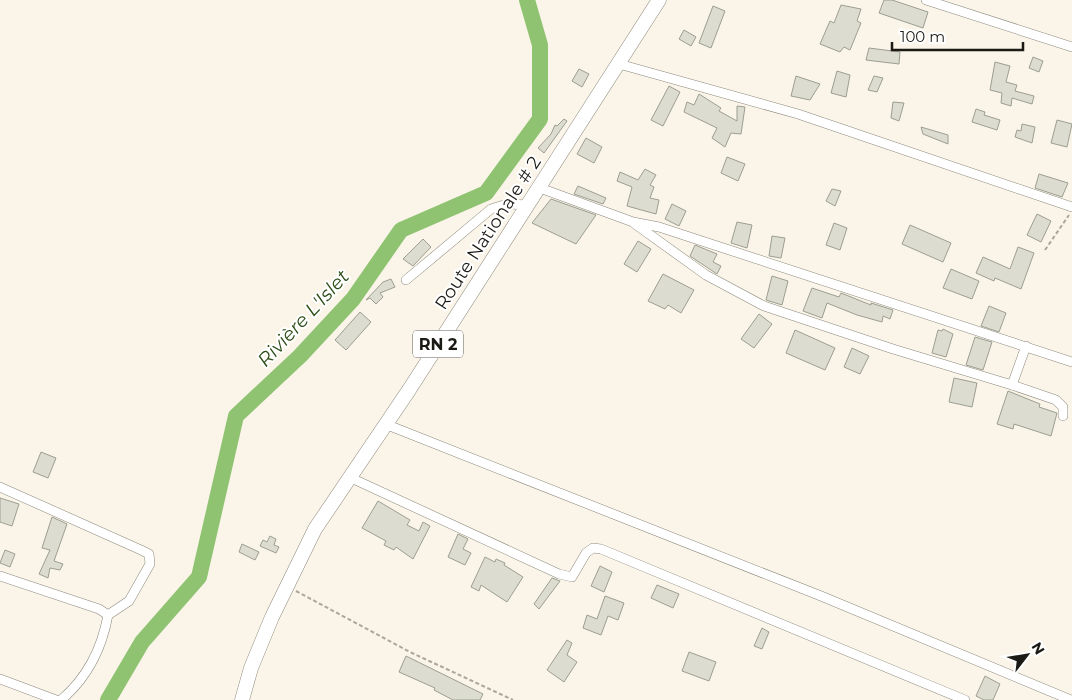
<svg xmlns="http://www.w3.org/2000/svg" width="1072" height="700" viewBox="0 0 1072 700" font-family="Montserrat,sans-serif">
<style>
.lines{fill:none;stroke-linecap:round;stroke-linejoin:round}
.river{stroke:#8fc372;stroke-width:16}
.building{fill:#dcddd0;stroke:#9c9e91}
.minor-casing{stroke:#8d887d;stroke-width:10}
.primary-casing{stroke:#8d887d;stroke-width:15}
.path{stroke:#aba79d;stroke-width:2;stroke-dasharray:4 2.5;stroke-linecap:butt}
.minor{stroke:#fff;stroke-width:9}
.primary{stroke:#fff;stroke-width:14}
.labels{text-anchor:middle;stroke-width:4;stroke-linejoin:round;paint-order:stroke}
.shield{fill:#fff;stroke:#605f5b;stroke-width:1}
.shield-label{font-size:16px;font-weight:bold;fill:#1c1a15}
.street-label{font-size:18px;fill:#1c1a15;stroke:#fff}
.water-label{font-size:19px;font-style:italic;fill:#2c4d16;stroke:#fff}
</style>
<rect width="100%" height="100%" fill="#faf5e8"/>
<g class="lines">
<!-- river -->
<path class="river" d="M108 700 142 642 199 577 236 416 300 356 353 299 401 230 486 193 540 119V45L527 0"/>
</g>
<!-- building -->
<g class="building">
<path d="M884 0H892L928 12 923 28 879 13Z"/>
<path d="M841 5 861 9 857 21 861 23 850 50 844 47 840 52 820 44 830 21 834 23Z"/>
<path d="M713 6 725 11 711 48 699 43Z"/>
<path d="M684 30 696 37 691 46 679 39Z"/>
<path d="M869 48 900 52 899 64 866 60Z"/>
<path d="M1033 57 1043 61 1039 72 1029 68Z"/>
<path d="M995 62 1010 66 1006 82 1017 85 1015 91 1034 96 1032 104 1012 98 1011 106 1001 103 1002 93 990 90Z"/>
<path d="M579 69 589 74 582 87 572 81Z"/>
<path d="M837 71 850 75 846 97 831 93Z"/>
<path d="M796 76 820 84 810 100 791 96Z"/>
<path d="M874 76 883 78 877 92 868 90Z"/>
<path d="M669 86 680 92 663 126 651 120Z"/>
<path d="M699 94 721 108 719 111 737 121V106L745 107 741 134 731 133 725 147 712 138 717 128 684 112 687 102 694 105Z"/>
<path d="M893 102 904 103 899 121 891 118Z"/>
<path d="M976 109 985 112 984 115 1000 120 997 130 972 122Z"/>
<path d="M564 119 567 121 544 153 538 148 551 134 555 125 557 126Z"/>
<path d="M1057 120 1072 124 1067 147 1051 143Z"/>
<path d="M1022 124 1035 127 1032 143 1015 137 1017 130 1021 131Z"/>
<path d="M921 127 948 135V144L923 134Z"/>
<path d="M586 138 602 147 594 163 577 154Z"/>
<path d="M727 157 745 164 738 181 721 173Z"/>
<path d="M645 169 656 175 650 185 654 187 650 198 659 200 656 214 627 206 632 187 617 181 620 172 638 180Z"/>
<path d="M1039 174 1068 183 1062 197 1035 188Z"/>
<path d="M578 186 606 198 603 204 574 194Z"/>
<path d="M832 189 841 191 835 206 826 201Z"/>
<path d="M551 199 596 215 576 244 532 223Z"/>
<path d="M672 204 686 211 679 226 665 219Z"/>
<path d="M1037 214 1051 221 1041 242 1027 235Z"/>
<path d="M737 222 752 225 747 248 731 243Z"/>
<path d="M834 223 847 228 840 250 826 245Z"/>
<path d="M910 225 951 243 943 262 902 244Z"/>
<path d="M772 236 785 238 781 258 769 256Z"/>
<path d="M423 239 431 247 413 266 403 259Z"/>
<path d="M638 241 651 249 637 272 624 264Z"/>
<path d="M695 245 717 254 713 262 721 266 717 274 690 256Z"/>
<path d="M1018 247 1034 253 1021 289 995 278 994 281 976 273 983 257 1010 269Z"/>
<path d="M951 269 979 281 972 299 943 288Z"/>
<path d="M663 274 694 290 681 313 668 305 665 309 648 301Z"/>
<path d="M772 276 788 281 782 305 766 300Z"/>
<path d="M391 279 395 287 380 293 383 297 376 304 370 298 366 300 383 282Z"/>
<path d="M812 288 839 297 841 293 871 305V303L893 310 890 319 883 316 882 322 857 315 827 303 822 318 803 311Z"/>
<path d="M989 306 1006 313 999 332 981 326Z"/>
<path d="M360 312 371 322 346 350 335 340Z"/>
<path d="M759 314 772 324 754 348 741 339Z"/>
<path d="M943 329 953 334 946 357 932 353 938 330 942 331Z"/>
<path d="M795 330 835 348 825 370 786 353Z"/>
<path d="M975 337 992 342 983 370 966 365Z"/>
<path d="M852 348 869 356 860 374 844 367Z"/>
<path d="M954 378 977 383 972 407 949 402Z"/>
<path d="M1008 391 1040 404 1039 407 1057 413 1051 436 1014 424 1013 429 997 424Z"/>
<path d="M41 452 56 458 48 478 33 472Z"/>
<path d="M0 498 19 504 12 526 0 522Z"/>
<path d="M378 501 410 520 407 525 419 531 423 522 430 526 413 559 396 547 394 550 384 545 386 541 362 528Z"/>
<path d="M52 517 67 524 54 561 63 564 60 570 50 568 48 578 39 574 50 550 42 548Z"/>
<path d="M458 534 468 539 463 549 471 553 465 565 448 557Z"/>
<path d="M270 536 276 539 274 545 279 547 276 553 260 546 263 540 267 542Z"/>
<path d="M242 544 259 552 255 560 239 552Z"/>
<path d="M5 550 15 554 10 567 0 563Z"/>
<path d="M485 557 495 562 496 559 505 563 504 565 523 577 507 602 481 585 479 591 471 587Z"/>
<path d="M600 566 612 572 604 592 591 586Z"/>
<path d="M552 578 560 581 539 609 534 604Z"/>
<path d="M657 585 679 594 673 608 651 598Z"/>
<path d="M605 596 624 603 618 620 608 616 601 635 583 628 587 615 597 619Z"/>
<path d="M762 628 769 632 762 649 754 646Z"/>
<path d="M567 640 572 643 567 655 577 662 564 682 547 670Z"/>
<path d="M689 652 716 662 709 681 682 671Z"/>
<path d="M406 656 483 694 480 700H453L434 690 435 688 399 672Z"/>
<path d="M985 676 1000 684 993 700H984L976 696Z"/>
</g>
<g class="lines">
<defs>
<g id="minor">
<path d="M926 0 1072 47"/>
<path d="M619 64 798 114 1072 207"/>
<path d="M540 188 633 222 659 227 1072 362"/>
<path d="M635 224 706 275 764 306 893 349 1012 385 1026 346"/>
<path d="M406 280 491 209 507 204 529 205"/>
<path d="M1012 385 1056 400 1063 407V416"/>
<path d="M385 424 821 596 1071 700"/>
<path d="M349 477 559 574 572 577 586 553 593 548 601 549 965 700"/>
<path d="M0 487 141 550 149 554 150 564 129 601 108 615C102 648 87 678 61 700"/>
<path d="M0 576 99 609 108 615"/>
<path d="M0 679 56 700"/>
</g>
<path id="primary" d="M242 700 251 668 272 617 315 529 409 390 659 0"/>
</defs>
<!-- minor casing -->
<use href="#minor" class="minor-casing"/>
<!-- primary casing -->
<use href="#primary" class="primary-casing"/>
<!-- path -->
<g class="path">
<path d="M1045 250 1069 215"/>
<path d="M296 591 410 652 513 700"/>
</g>
<!-- minor -->
<use href="#minor" class="minor"/>
<!-- primary -->
<use href="#primary" class="primary"/>
</g>
<g class="labels">
<!-- shield labels -->
<rect class="shield" x="413" y="330.5" width="50" height="27" rx="4"/>
<g class="shield-label">
<text x="438" y="350">RN 2</text>
</g>
<!-- street labels -->
<g class="street-label">
<text transform="translate(488 233) rotate(-57)" y="6">Route Nationale # 2</text>
</g>
<!-- water labels -->
<g class="water-label">
<text transform="translate(303 318) rotate(-47)" y="7">Rivière L'Islet</text>
</g>
</g>
<!-- north arrow -->
<g transform="translate(1027 655) rotate(59)" stroke="#ffffff" stroke-width="4" paint-order="stroke">
<path d="M0-4L9 19L0 12L-9 19Z" fill="#1c1a15"/>
<text y="-8" font-size="14" font-weight="bold" text-anchor="middle" fill="#1c1a15">N</text>
</g>
<!-- scale -->
<path d="M892 42v8h131v-8" fill="none" stroke="#1c1a15" stroke-width="2.5"/>
<text x="900" y="42" font-size="15" fill="#1c1a15" stroke="#ffffff" stroke-width="4" paint-order="stroke">100 m</text>
</svg>
